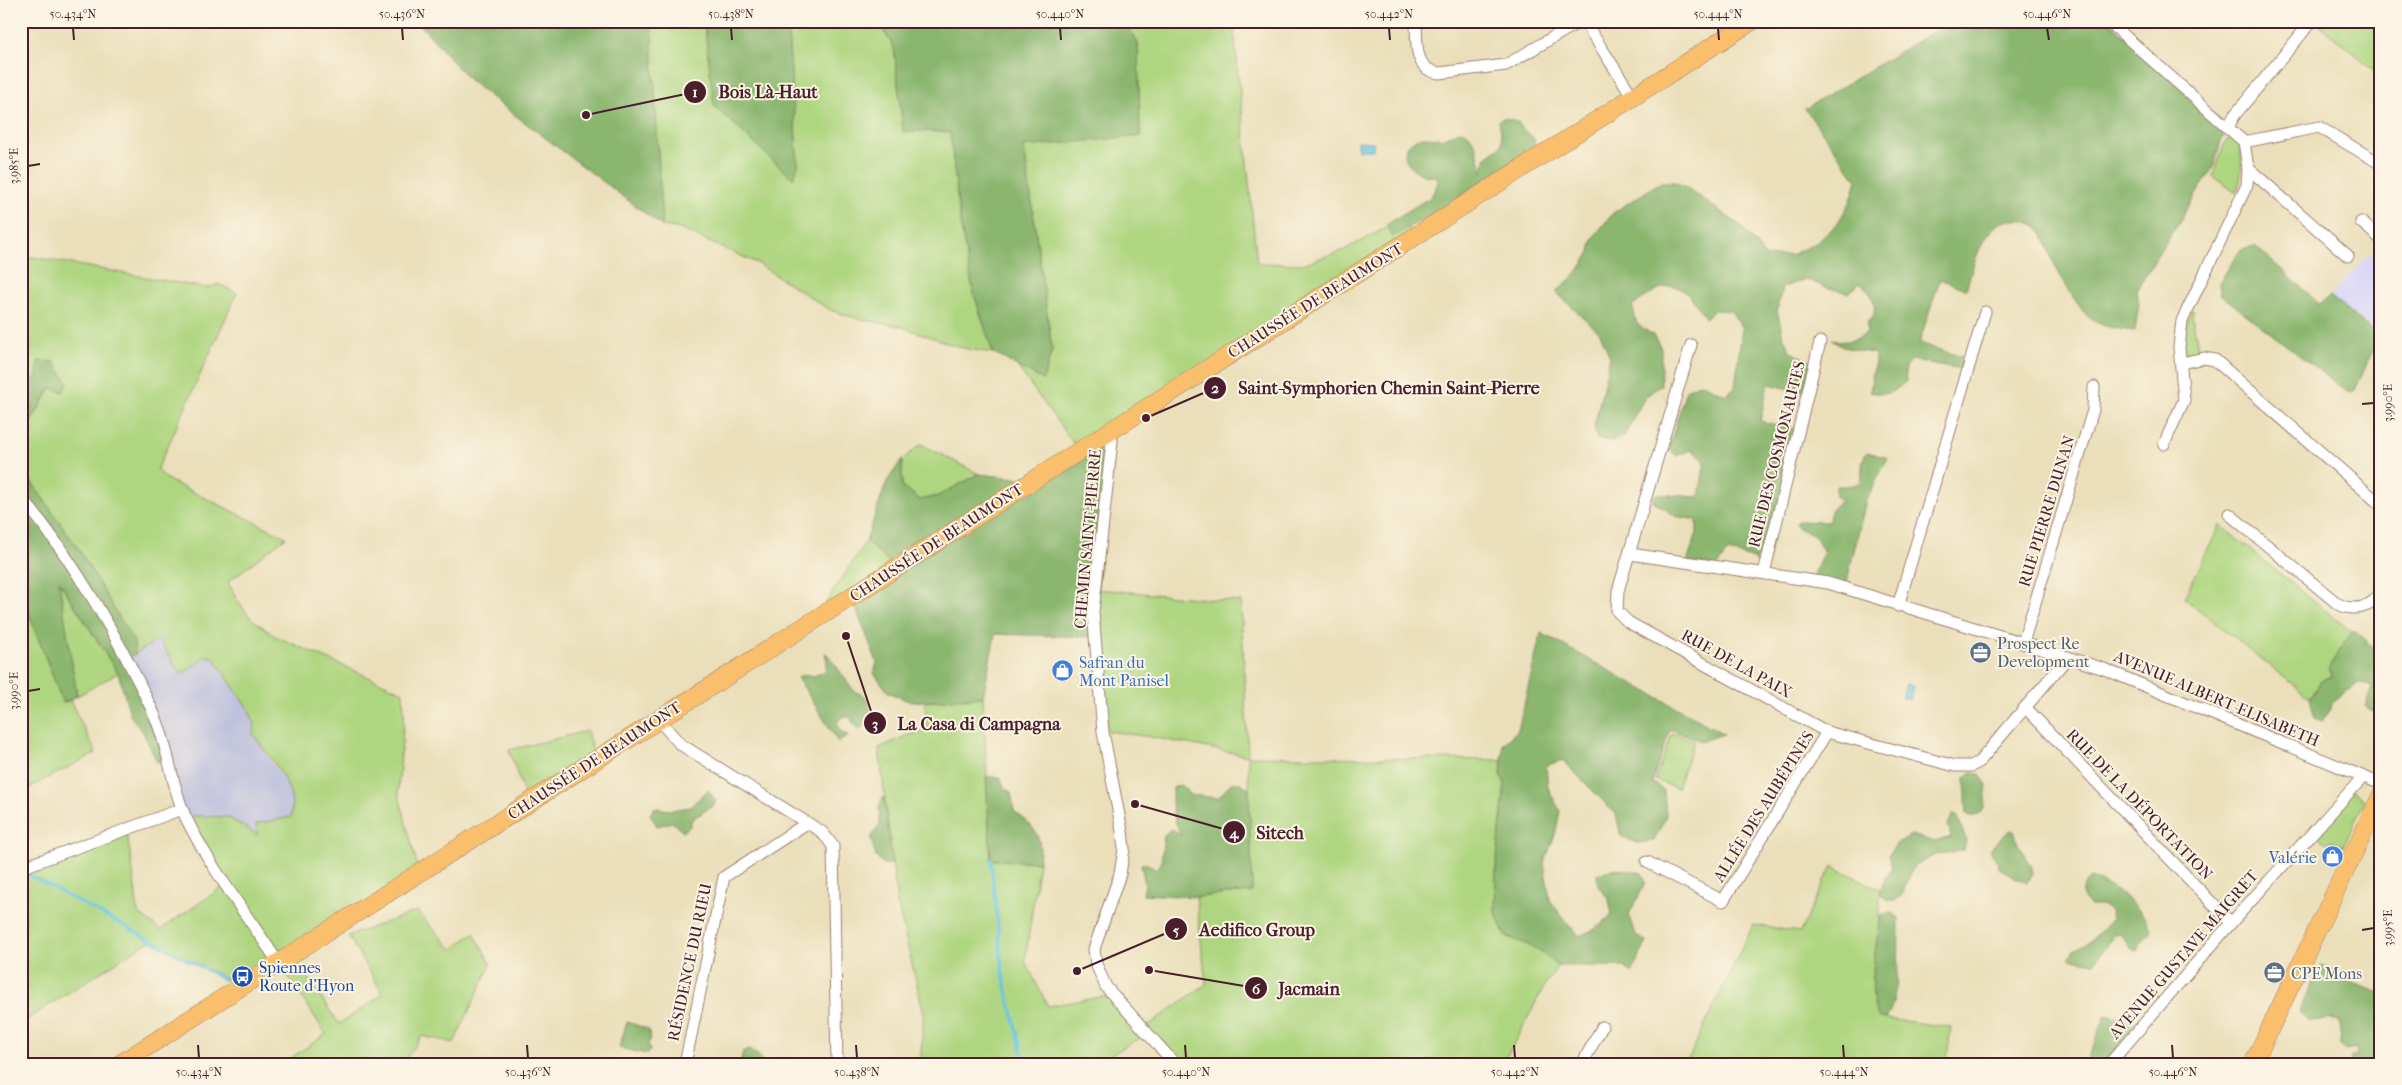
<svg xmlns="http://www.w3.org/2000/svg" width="2402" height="1085" viewBox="0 0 2402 1085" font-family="'IM FELL French Canon',serif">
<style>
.built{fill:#d9d7f8}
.industrial{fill:#c0c2dd}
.green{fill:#aed580;stroke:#7c7a56}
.forest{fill:#8ab66e;stroke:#6a6a4c}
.water{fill:#64c4e2;stroke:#577286}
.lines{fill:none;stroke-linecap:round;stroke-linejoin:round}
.stream{stroke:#64c4e2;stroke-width:3}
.minor-casing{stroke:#9a7f72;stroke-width:13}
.primary-casing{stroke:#9a7f72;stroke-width:19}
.minor{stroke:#fff;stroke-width:11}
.primary{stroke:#f9bf6d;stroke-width:18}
.ticks{fill:none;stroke:#4a1f2b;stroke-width:2}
.labels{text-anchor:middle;stroke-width:4;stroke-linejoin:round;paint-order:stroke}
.street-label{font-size:16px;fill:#4a1f2b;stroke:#fcf5e5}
.service-label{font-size:16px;fill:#4e5e75;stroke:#fcf5e5;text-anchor:start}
.shop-label{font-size:16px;fill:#366cbe;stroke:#fcf5e5;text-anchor:start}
.transit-label{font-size:16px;fill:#164399;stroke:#fcf5e5;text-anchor:start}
.leader{fill:none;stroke:#4a1f2b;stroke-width:2}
.callout-dot{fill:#4a1f2b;stroke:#fcf5e5;stroke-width:2}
.mark-label{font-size:15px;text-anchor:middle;font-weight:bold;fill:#fff}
.callout-label{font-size:18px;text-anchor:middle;font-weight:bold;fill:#4a1f2b;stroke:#fcf5e5;stroke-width:4;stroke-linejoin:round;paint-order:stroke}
.neatline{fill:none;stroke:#4a1f2b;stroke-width:2}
.ticks-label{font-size:12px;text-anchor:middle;fill:#4a1f2b}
</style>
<rect width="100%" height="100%" fill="#fcf5e5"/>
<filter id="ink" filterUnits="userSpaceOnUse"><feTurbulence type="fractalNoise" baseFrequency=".02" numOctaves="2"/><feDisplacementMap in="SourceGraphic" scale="10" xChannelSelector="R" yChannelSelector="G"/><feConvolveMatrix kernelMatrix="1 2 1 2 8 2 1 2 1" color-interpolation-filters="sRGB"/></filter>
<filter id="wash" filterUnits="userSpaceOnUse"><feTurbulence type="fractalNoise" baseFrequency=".0096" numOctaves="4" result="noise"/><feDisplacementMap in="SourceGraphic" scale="20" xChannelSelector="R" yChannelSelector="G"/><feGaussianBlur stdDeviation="1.12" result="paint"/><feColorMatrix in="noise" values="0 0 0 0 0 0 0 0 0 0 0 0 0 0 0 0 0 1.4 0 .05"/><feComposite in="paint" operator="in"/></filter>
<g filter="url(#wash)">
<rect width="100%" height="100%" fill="#eadfba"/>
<!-- built -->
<path class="built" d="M2370 253 2381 262V326L2375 333 2330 296Z"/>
<!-- industrial -->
<path class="industrial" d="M160 638 213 657 248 709 255 724 253 734 288 786 294 805 291 817 256 824 257 835 188 821 126 659Z"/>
<!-- green -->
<g class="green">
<path d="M651 21H704L714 106 798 166 787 21H877L894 47 903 131 950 132 960 221 973 291 993 353 962 348 899 326 855 318 830 310 757 263 677 228 662 226Z"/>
<path d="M1125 21H1233L1257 263 1302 264 1342 251 1401 220 1415 237 1079 451 1016 365 1043 380 1052 350 1024 146 1140 136 1138 44Z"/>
<path d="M2324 21H2381V75L2320 26Z"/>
<path d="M2231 137 2240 144C2242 161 2243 178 2236 193L2213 176 2224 145Z"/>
<path d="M21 255 207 288 218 284 237 293 157 470 168 480 286 537 228 582 239 603 251 618 275 636 403 692 404 716 398 792 419 872 291 954 339 1024 383 994 348 936 417 911 452 949 474 933 491 964 454 1043 422 1036 402 1064H282L326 1034 278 962 240 986 151 940 21 1023V865L126 830 132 863 138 913 160 930 227 884 188 821 195 816 228 817 257 835 256 824 291 817C298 786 269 758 253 734L255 724 248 709 213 657 207 656 181 675 159 639 135 654 133 642 79 550 21 467V439L51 388 37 376 21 395Z"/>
<path d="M2190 310 2194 311 2192 315 2199 353H2180Z"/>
<path d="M921 444 979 474 938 496 920 500 902 486V460Z"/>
<path d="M2220 525 2352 632 2329 667 2332 676 2321 681 2310 698 2184 598Z"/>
<path d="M866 541 895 568 816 618Z"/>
<path d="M58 580 118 673 77 696Z"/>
<path d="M1096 589 1241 602 1248 756 1502 760 1501 776 1505 783 1496 868 1495 911 1505 936C1527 943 1542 951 1558 966L1545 985 1503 1064H1175L1144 1036 1094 1064H920L924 1014 897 902 879 748 908 735 927 732 925 702 983 697 991 860 1039 862 1025 961 1048 1006 1113 995 1148 1026 1206 984 1196 897 1252 892 1248 756 1157 738 1108 731Z"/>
<path d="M21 593 63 703 70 700 96 753 21 792Z"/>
<path d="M587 731 595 760 527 803 509 750Z"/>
<path d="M1672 733 1694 741 1677 788 1655 780Z"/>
<path d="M2353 790 2365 800 2343 846 2330 840 2328 844 2314 833Z"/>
<path d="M1832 866 1880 889 1879 1018 1951 1027 1946 1064H1686L1753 925 1800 932Z"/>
</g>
<!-- forest -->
<g class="forest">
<path d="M417 21H651L662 226 470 81Z"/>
<path d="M704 21H787L798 166 793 179 714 106Z"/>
<path d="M878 21H1017V23L1125 21 1138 44 1140 136 1024 147 1052 350 1043 380 993 353 973 291 960 221 950 132 903 131 894 47Z"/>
<path d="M1951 21H2108L2228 128 2221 141 2214 166 2136 290 2139 303 2135 331C2119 329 2104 328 2091 319 2078 309 2060 276 2053 261 2043 240 2045 221 2015 220 1983 218 1974 265 1966 289L1940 279 1919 343 1971 360 1968 370 1912 360 1905 366 1906 381C1893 393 1887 396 1870 392L1876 354 1843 347 1832 339C1848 343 1854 342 1867 332V322L1874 316C1876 299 1872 294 1860 283L1849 293 1828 288 1805 279 1782 288 1777 310 1783 336 1791 352 1815 364 1808 393 1768 384 1760 421 1799 430 1764 573 1754 559 1728 551 1717 566 1687 562 1697 533V520L1675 516 1653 501 1656 494 1699 497 1705 461 1692 450 1676 456 1669 448 1686 390 1701 383 1726 395 1735 387 1742 328 1731 311 1714 310 1706 319C1696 304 1685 282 1664 287 1656 289 1641 301 1632 305L1637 324 1654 336 1661 348V385L1645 397 1624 436 1613 441 1597 439 1594 427 1610 357 1600 333 1556 292 1576 274 1590 252 1593 238 1613 213 1661 182H1675L1686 187 1742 227 1766 257 1791 255 1818 242 1837 224 1851 201 1857 180 1805 109Z"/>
<path d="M1504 118 1517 121 1523 130 1534 138 1535 155 1392 237 1386 224 1431 197 1438 183 1437 176C1415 179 1393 154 1413 141 1424 133 1434 140 1444 138 1450 136 1456 132 1463 130 1478 141 1478 155 1482 172L1486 157 1500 147 1502 140 1499 120Z"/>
<path d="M2255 246 2320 304 2330 296 2375 333 2374 348 2355 390 2349 393 2338 385 2221 295 2219 283 2241 249Z"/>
<path d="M38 361 54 362 68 383 63 392 50 388 21 439V395L37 376Z"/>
<path d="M1110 431 1094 637 995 634 983 697 911 702 888 692 874 673 877 662 851 596 895 568 866 541 887 481 902 460V486L920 500 938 496 979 474 1033 480Z"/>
<path d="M1867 452 1888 458 1866 500 1845 589 1813 581 1816 568 1824 552 1815 536 1800 529 1796 524 1798 521 1829 522C1830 512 1831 506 1841 502L1836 497V486C1877 488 1853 470 1867 452Z"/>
<path d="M21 467 79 550 134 642 135 654 127 659 148 704 163 760 157 762 143 732 131 717 118 673 59 581 77 696 63 703 21 593Z"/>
<path d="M2352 632H2356L2381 655V687L2377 693 2381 712 2380 714 2365 706 2372 688 2368 684 2359 683 2332 702 2331 709 2322 721 2315 718 2310 698 2321 681 2332 676 2329 667Z"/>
<path d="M1541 633 1724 734 1701 741 1670 729 1652 782 1664 791 1666 816 1654 841 1637 843 1621 836 1616 814 1562 760 1546 766 1548 788 1560 811 1555 835 1544 863 1550 900 1566 922 1579 936 1595 929 1612 915 1609 899 1598 886 1597 875C1612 866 1627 870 1642 873L1646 882 1629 914 1636 935 1647 942 1631 973 1624 966H1558C1542 951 1527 943 1505 936L1495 911 1496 868 1505 783 1501 776 1503 744 1518 730Z"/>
<path d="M825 653 828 655 855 692C876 696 872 721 859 730L854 725 851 718 845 716 839 719 837 724 841 731 849 736 838 742 798 678 803 674 814 676 825 671 827 663Z"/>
<path d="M1971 773 1980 774 1987 785 1984 809C1979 814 1974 819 1967 814L1965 777Z"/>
<path d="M986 777H1000L1005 789 1011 792 1014 811C1034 827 1043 834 1039 862L991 860Z"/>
<path d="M1231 783H1241L1249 789 1252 892 1196 897 1143 894 1145 885 1141 864H1148L1157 869 1161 864 1164 835 1171 829 1181 835C1174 821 1170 804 1173 788L1180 785 1185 788 1189 795 1218 798Z"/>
<path d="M708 790 716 801 714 805 692 819 690 826 683 832 672 822 657 826 650 814 654 808 671 810 690 807Z"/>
<path d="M884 796 892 864H883L876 857 871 838 880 824 879 806Z"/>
<path d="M1953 815H1957L1966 840 1964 850 1936 855 1914 865 1902 895 1895 901C1869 898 1885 881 1892 868L1889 855 1896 844 1911 835 1935 842 1951 837 1948 824Z"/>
<path d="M2011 829 2014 830 2018 844 2032 867 2033 874 2026 883 1999 868C1999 860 1992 856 1990 849Z"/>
<path d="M2091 878C2118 890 2139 903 2152 931L2143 939 2138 951 2133 950 2121 934 2114 935 2094 963 2068 958 2074 950 2091 941 2112 919 2110 911 2104 906H2089C2078 896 2080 887 2091 878Z"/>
<path d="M1890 912 1899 918C1898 947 1901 994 1886 1019L1879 1018C1865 998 1877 940 1881 916Z"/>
<path d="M2321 965 2342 975 2349 982 2381 993V1051H2378L2366 1064H2350L2351 1057 2357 1056 2356 1048 2346 1050 2340 1046 2341 1023 2329 1018 2320 1021 2309 1022 2299 1012Z"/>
<path d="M2106 1015 2142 1026 2109 1064H2086Z"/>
<path d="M627 1022 648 1029 651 1038 648 1044 650 1051 647 1054 619 1048Z"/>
<path d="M751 1050 757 1054 764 1064H743L741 1060 743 1051Z"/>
</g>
<!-- water -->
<g class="water">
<path d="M1358 141 1374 142 1373 150H1358Z"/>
<path d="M1906 684 1913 686 1910 700 1902 698Z"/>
</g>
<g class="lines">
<!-- stream -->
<g class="stream">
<path d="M991 860 1003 974 1025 1064"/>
<path d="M29 875 225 980"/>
</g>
</g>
</g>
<g filter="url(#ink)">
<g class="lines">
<defs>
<g id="minor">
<path d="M1416 21C1417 41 1413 70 1439 73L1506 65 1581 21"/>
<path d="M1584 21 1633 97"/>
<path d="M2108 21 2244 142 2248 168 2348 256"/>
<path d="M2228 128 2234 116 2312 21"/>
<path d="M2244 142 2319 127 2381 164"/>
<path d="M2361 222 2381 239"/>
<path d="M1691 345 1618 591 1617 611 1628 622 1827 732 1955 766H1971L1979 762 2068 657"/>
<path d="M2181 363 2204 358 2215 360 2381 505"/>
<path d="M1110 431 1112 441 1093 612 1103 732 1122 831 1124 849 1120 874 1094 949 1096 964 1106 987 1175 1064"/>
<path d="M2164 444 2184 400 2179 347 2182 321 2247 185 2248 168"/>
<path d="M21 497C72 557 121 642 154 714 169 747 171 786 186 818 211 869 247 915 278 962"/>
<path d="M2229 514 2338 604C2354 612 2372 608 2381 592"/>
<path d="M1630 554 1828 583 2023 643 2104 669 2381 784"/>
<path d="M1764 573 1820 342"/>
<path d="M1898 606 1985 312"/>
<path d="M2023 643 2093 410 2094 387"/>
<path d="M2025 707 2231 923"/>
<path d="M661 718 665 727 680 744 822 832 833 846 837 1064"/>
<path d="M1647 862 1723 901 1827 732"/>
<path d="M21 868 182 809"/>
<path d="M685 1064 724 877 807 823"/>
<path d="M1582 1064 1602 1027"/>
<path d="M2109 1064 2231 923 2363 777"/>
</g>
<g id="primary">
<path d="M120 1064 1752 21"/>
<path d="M2253 1064 2381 796"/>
</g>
</defs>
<!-- minor casing -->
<use href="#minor" class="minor-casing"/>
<!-- primary casing -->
<use href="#primary" class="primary-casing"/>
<!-- minor -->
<use href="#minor" class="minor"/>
<!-- primary -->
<use href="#primary" class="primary"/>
</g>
</g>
<!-- ticks -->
<path class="ticks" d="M73 28 74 40M402 28 403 40M731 28 732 40M1060 28 1061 40M1389 28 1390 40M1718 28 1719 40M2047 28 2049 40M28 166 40 164M2362 404 2374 403M28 691 40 689M2362 930 2374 928M198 1045 199 1058M527 1045 528 1058M856 1045 857 1058M1185 1045 1186 1058M1514 1045 1515 1058M1843 1045 1844 1058M2172 1045 2173 1058"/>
<!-- icons -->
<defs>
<symbol id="office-disc" viewBox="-11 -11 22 22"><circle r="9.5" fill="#5c6f8a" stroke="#fcf5e5"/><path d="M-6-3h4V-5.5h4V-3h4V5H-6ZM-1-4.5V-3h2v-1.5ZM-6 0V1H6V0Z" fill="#fff"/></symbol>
<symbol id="shop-disc" viewBox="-11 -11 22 22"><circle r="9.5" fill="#3f7fe0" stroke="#fcf5e5"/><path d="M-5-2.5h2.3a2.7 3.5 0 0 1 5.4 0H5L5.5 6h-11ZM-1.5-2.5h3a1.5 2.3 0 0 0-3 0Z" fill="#fff"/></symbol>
<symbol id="bus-disc" viewBox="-11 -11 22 22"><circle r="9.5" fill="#1a4fb4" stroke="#fcf5e5"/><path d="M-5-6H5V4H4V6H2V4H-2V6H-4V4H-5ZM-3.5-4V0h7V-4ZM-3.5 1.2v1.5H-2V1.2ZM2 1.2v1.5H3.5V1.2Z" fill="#fff"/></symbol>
</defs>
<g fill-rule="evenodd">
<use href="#office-disc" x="1968" y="640" width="25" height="25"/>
<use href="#shop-disc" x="1050" y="658" width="25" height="25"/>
<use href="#shop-disc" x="2320" y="844" width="25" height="25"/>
<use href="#office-disc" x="2262" y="960" width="25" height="25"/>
<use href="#bus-disc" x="230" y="964" width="25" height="25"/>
</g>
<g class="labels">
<!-- street labels -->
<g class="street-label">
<text transform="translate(1315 300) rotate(-32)" y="6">CHAUSSÉE DE BEAUMONT</text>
<text transform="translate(1776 454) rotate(-76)" y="6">RUE DES COSMONAUTES</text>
<text transform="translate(2046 511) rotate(-73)" y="6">RUE PIERRE DUNAN</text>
<text transform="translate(1087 539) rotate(-85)" y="6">CHEMIN SAINT-PIERRE</text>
<text transform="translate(936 542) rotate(-33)" y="6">CHAUSSÉE DE BEAUMONT</text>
<text transform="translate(1737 663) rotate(29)" y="6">RUE DE LA PAIX</text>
<text transform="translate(2217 698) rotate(23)" y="6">AVENUE ALBERT-ELISABETH</text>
<text transform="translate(594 760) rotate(-33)" y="6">CHAUSSÉE DE BEAUMONT</text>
<text transform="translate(2140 804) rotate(46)" y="6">RUE DE LA DÉPORTATION</text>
<text transform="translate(1763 806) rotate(-58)" y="6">ALLÉE DES AUBÉPINES</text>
<text transform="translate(2183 954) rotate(-49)" y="6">AVENUE GUSTAVE MAIGRET</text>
<text transform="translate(689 962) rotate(-78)" y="6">RÉSIDENCE DU RIEU</text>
</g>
<!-- service labels -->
<g class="service-label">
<text x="1997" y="649">Prospect Re<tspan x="1997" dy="18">Development</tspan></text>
<text x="2291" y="979">CPE Mons</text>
</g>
<!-- shop labels -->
<g class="shop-label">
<text x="1079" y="668">Safran du<tspan x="1079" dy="18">Mont Panisel</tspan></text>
<text x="2317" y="863" text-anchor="end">Valérie</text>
</g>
<!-- transit labels -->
<g class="transit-label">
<text x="259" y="973">Spiennes<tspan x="259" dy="18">Route d'Hyon</tspan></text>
</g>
</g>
<!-- callouts -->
<path class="leader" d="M586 115L695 92M1146 418L1215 388M846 636L875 723M1135 804L1234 832M1077 971L1176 929M1149 970L1256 988"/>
<g class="callout-dot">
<circle cx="586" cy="115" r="5"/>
<circle cx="1146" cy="418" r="5"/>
<circle cx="846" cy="636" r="5"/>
<circle cx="1135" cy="804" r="5"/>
<circle cx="1077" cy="971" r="5"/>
<circle cx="1149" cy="970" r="5"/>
<circle cx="695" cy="92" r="12"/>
<circle cx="1215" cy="388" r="12"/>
<circle cx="875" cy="723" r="12"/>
<circle cx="1234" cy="832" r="12"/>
<circle cx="1176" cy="929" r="12"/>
<circle cx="1256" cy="988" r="12"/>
</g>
<g class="mark-label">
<text x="695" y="97">1</text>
<text x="1215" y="393">2</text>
<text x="875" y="729">3</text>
<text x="1234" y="838">4</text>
<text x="1176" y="935">5</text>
<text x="1256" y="994">6</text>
</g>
<g class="callout-label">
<text x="768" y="98">Bois Là-Haut</text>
<text x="1389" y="394">Saint-Symphorien Chemin Saint-Pierre</text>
<text x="979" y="730">La Casa di Campagna</text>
<text x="1280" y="839">Sitech</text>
<text x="1257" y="936">Aedifico Group</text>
<text x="1309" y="995">Jacmain</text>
</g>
<!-- margin -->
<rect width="2402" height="1085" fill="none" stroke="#fcf5e5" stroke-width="55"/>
<rect x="28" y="28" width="2346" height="1030" class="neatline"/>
<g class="ticks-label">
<text x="73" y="18">50.434°N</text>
<text x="402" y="18">50.436°N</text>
<text x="731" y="18">50.438°N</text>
<text x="1060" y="18">50.440°N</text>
<text x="1389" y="18">50.442°N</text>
<text x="1718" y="18">50.444°N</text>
<text x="2047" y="18">50.446°N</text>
<text transform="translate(14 166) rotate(-90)" y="4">3.985°E</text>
<text transform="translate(2388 403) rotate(-90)" y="4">3.990°E</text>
<text transform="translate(14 691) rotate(-90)" y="4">3.990°E</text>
<text transform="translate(2388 928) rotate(-90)" y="4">3.995°E</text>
<text x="199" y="1076">50.434°N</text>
<text x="528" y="1076">50.436°N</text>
<text x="857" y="1076">50.438°N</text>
<text x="1186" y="1076">50.440°N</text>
<text x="1515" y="1076">50.442°N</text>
<text x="1844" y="1076">50.444°N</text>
<text x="2173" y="1076">50.446°N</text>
</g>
</svg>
